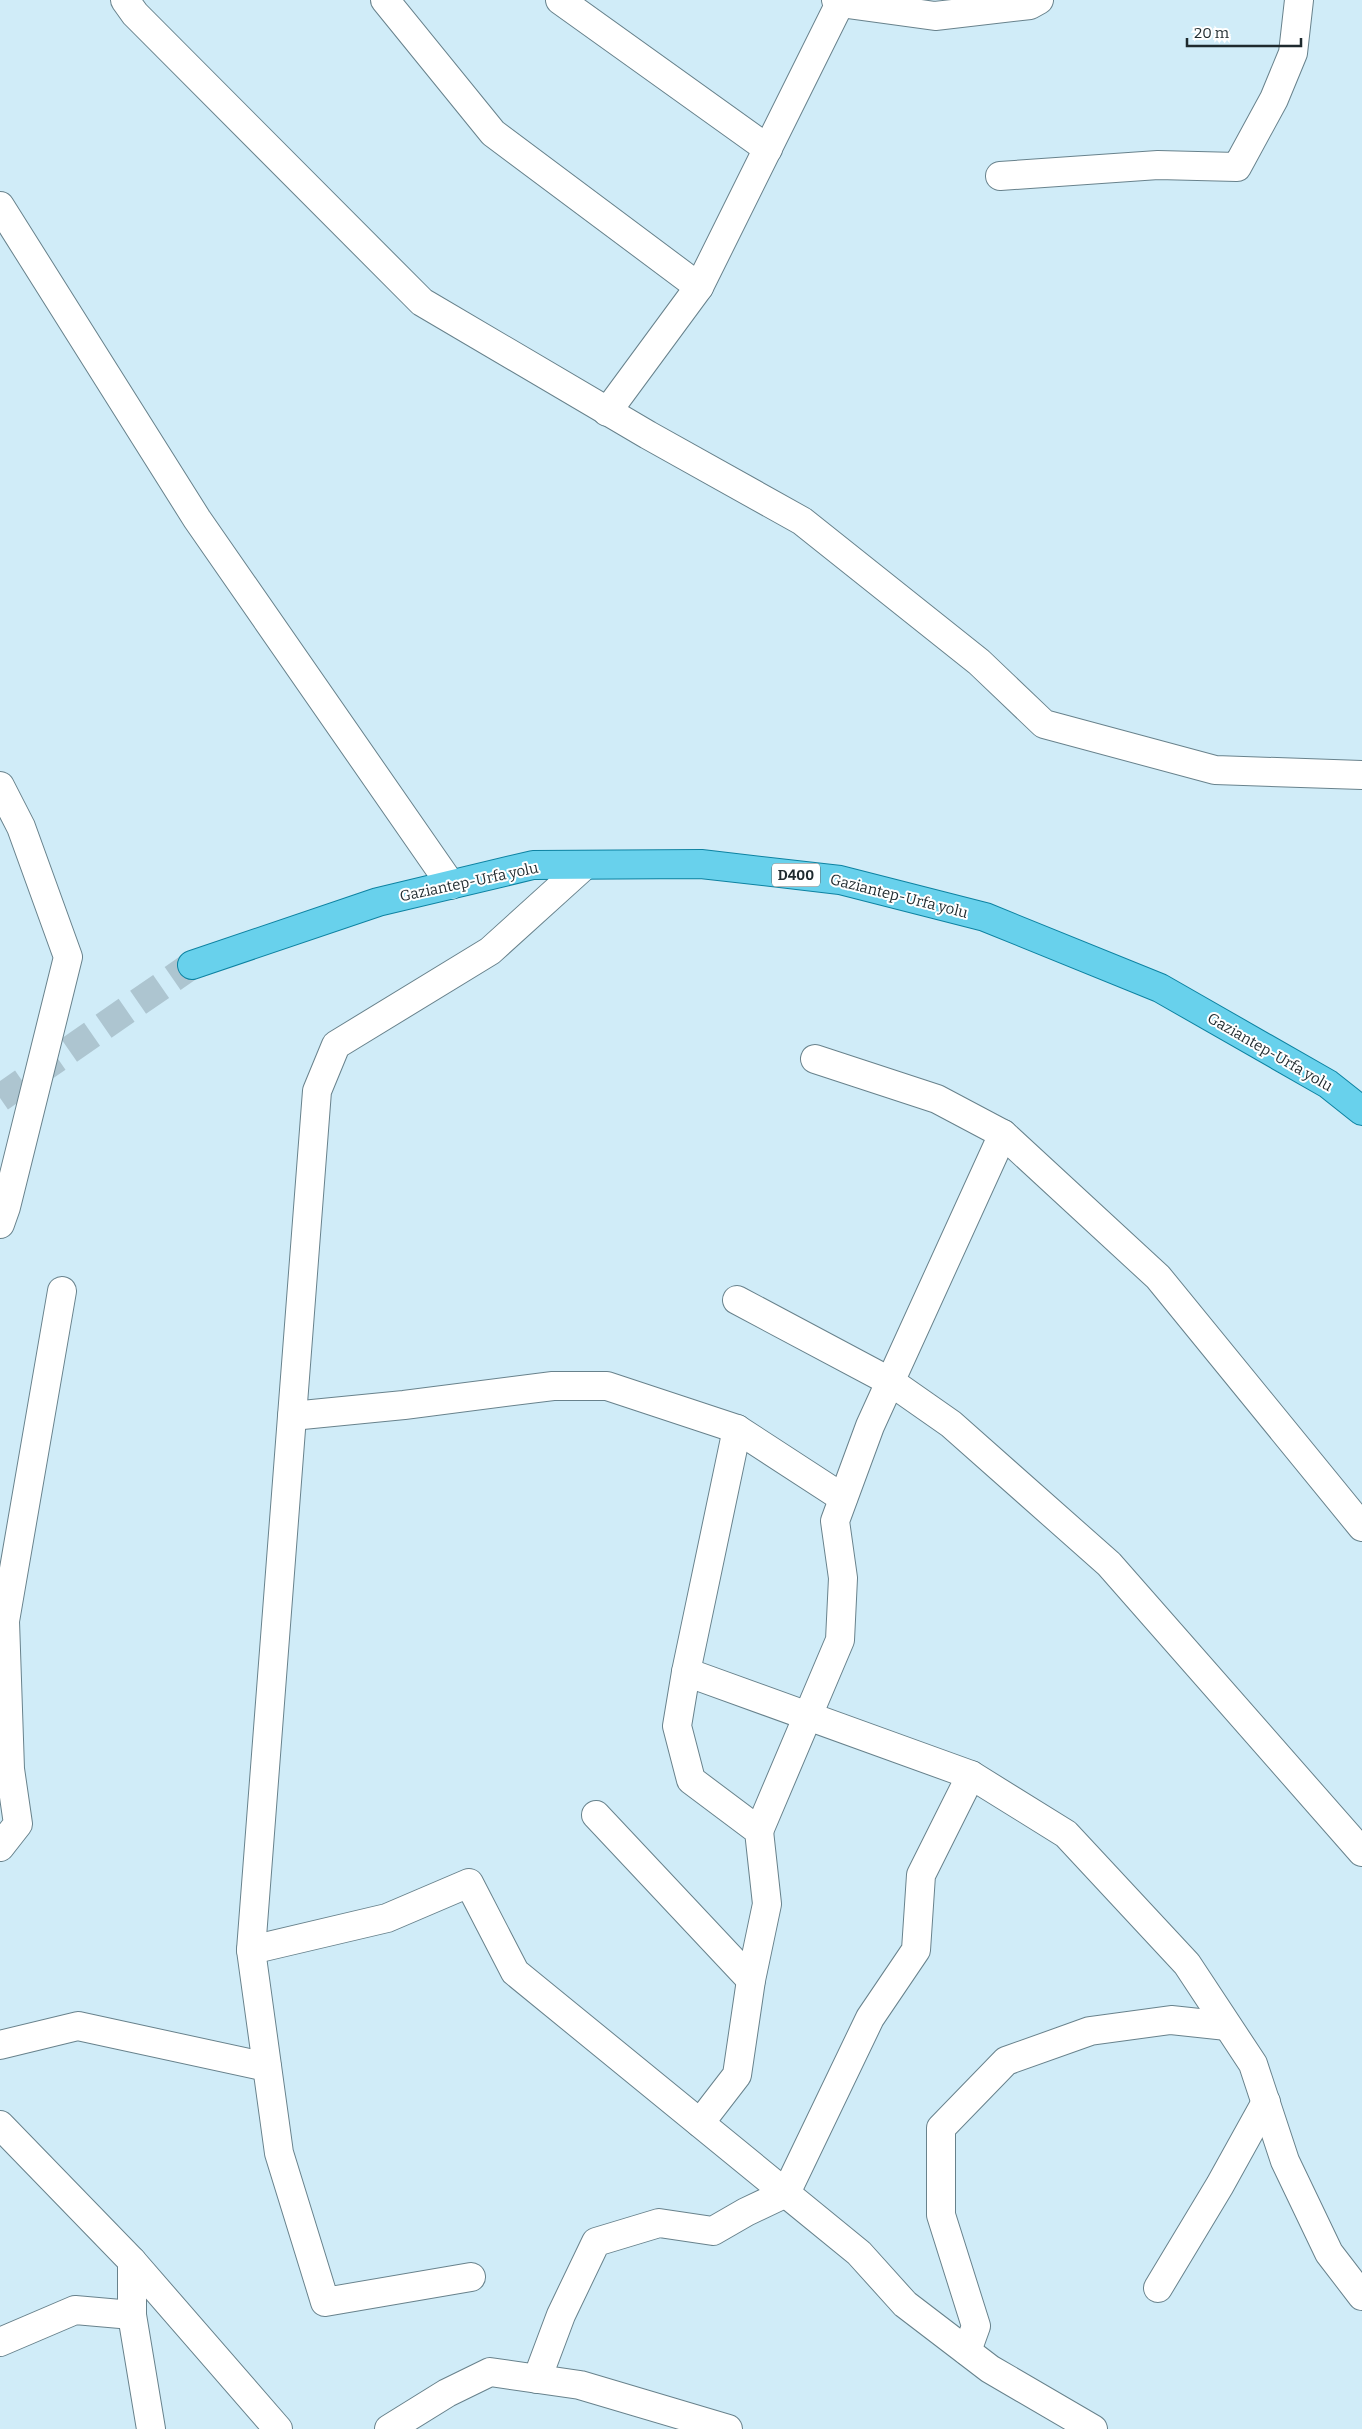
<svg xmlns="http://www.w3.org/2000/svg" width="1362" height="2429" viewBox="0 0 1362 2429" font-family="Bitter,serif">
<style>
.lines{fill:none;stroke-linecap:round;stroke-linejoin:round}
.primary-tunnel{stroke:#adc5d0;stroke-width:28;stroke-dasharray:28 14;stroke-linecap:butt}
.minor-casing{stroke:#68828c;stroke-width:30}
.primary-casing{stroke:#0d82a1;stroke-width:30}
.minor{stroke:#fff;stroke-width:28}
.primary{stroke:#68d1ec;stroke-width:28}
.labels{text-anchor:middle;stroke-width:4;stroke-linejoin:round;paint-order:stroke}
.shield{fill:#fff;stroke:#626a6d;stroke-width:1}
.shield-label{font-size:14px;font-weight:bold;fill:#1f2a2e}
.street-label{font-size:15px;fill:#1f2a2e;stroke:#fff}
</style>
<rect width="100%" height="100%" fill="#d0ecf8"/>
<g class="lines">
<!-- primary-tunnel -->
<path class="primary-tunnel" d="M0 1098 192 965"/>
<defs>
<g id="minor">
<path d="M125 0 135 14 422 302 648 435 802 521 979 662 1044 724 1215 770 1362 775"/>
<path d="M385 0 493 133 699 287"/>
<path d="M560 0 768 149"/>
<path d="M836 0 840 3 935 16 1030 5 1039 0"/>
<path d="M1000 176 1158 165 1237 167 1274 99 1293 53 1299 0"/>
<path d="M0 206 197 519 451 885"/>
<path d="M607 412 699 287 840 3"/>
<path d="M0 786 21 827 68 957 6 1207 0 1224"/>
<path d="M815 1059 937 1099 1003 1134 1158 1277 1362 1527"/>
<path d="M737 1300 891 1382 951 1424 1109 1564 1362 1852"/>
<path d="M292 1416 404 1405 553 1386H607L737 1429 843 1498"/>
<path d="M686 1672 971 1775 1066 1834 1187 1964 1253 2064 1285 2161 1329 2253 1362 2296"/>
<path d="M596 1815 751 1980"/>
<path d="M759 1831 840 1640 843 1578 835 1521 870 1426 1003 1134"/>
<path d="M0 1847 18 1824 10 1769 5 1621 62 1291"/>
<path d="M251 1950 387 1918 469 1883 515 1972 859 2253 905 2304 990 2369 1093 2429"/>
<path d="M0 2045 78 2026 267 2067"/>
<path d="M700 2123 737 2075 751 1980 767 1904 759 1831 691 1780 677 1726 686 1672 737 1429"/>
<path d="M0 2125 132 2261 278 2429"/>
<path d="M132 2261V2315L151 2429"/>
<path d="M471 2277 325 2302 279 2153 251 1950 317 1091 336 1045 490 951 585 865"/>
<path d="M1158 2288 1220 2185 1266 2102"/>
<path d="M0 2342 75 2310 132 2315"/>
<path d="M967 2351 976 2326 941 2215V2128L1006 2061 1090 2031 1171 2020 1227 2026"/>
<path d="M537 2379 561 2315 596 2242 659 2223 713 2231 746 2212 786 2193 870 2018 916 1950 921 1875 971 1775"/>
<path d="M389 2429 447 2393 490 2372 580 2385 728 2429"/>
</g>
<path id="primary" d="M192 965 378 902 533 865 701 864 840 880 985 917 1160 988 1328 1084 1362 1111"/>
</defs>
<!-- minor casing -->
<use href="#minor" class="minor-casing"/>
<!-- primary casing -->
<use href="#primary" class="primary-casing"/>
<!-- minor -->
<use href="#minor" class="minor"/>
<!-- primary -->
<use href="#primary" class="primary"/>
</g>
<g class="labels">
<!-- shield labels -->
<rect class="shield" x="772" y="863.5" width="48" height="23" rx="4"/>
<g class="shield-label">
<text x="796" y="880">D400</text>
</g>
<!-- street labels -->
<g class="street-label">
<text transform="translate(469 882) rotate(-12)" y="5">Gaziantep-Urfa yolu</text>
<text transform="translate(899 896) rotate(14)" y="5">Gaziantep-Urfa yolu</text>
<text transform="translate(1270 1052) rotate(30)" y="5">Gaziantep-Urfa yolu</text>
</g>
</g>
<!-- scale -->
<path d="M1187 38v8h114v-8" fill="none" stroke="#1f2a2e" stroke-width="2.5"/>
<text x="1194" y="38" font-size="15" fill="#1f2a2e" stroke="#ffffff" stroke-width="4" paint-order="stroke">20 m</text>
</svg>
